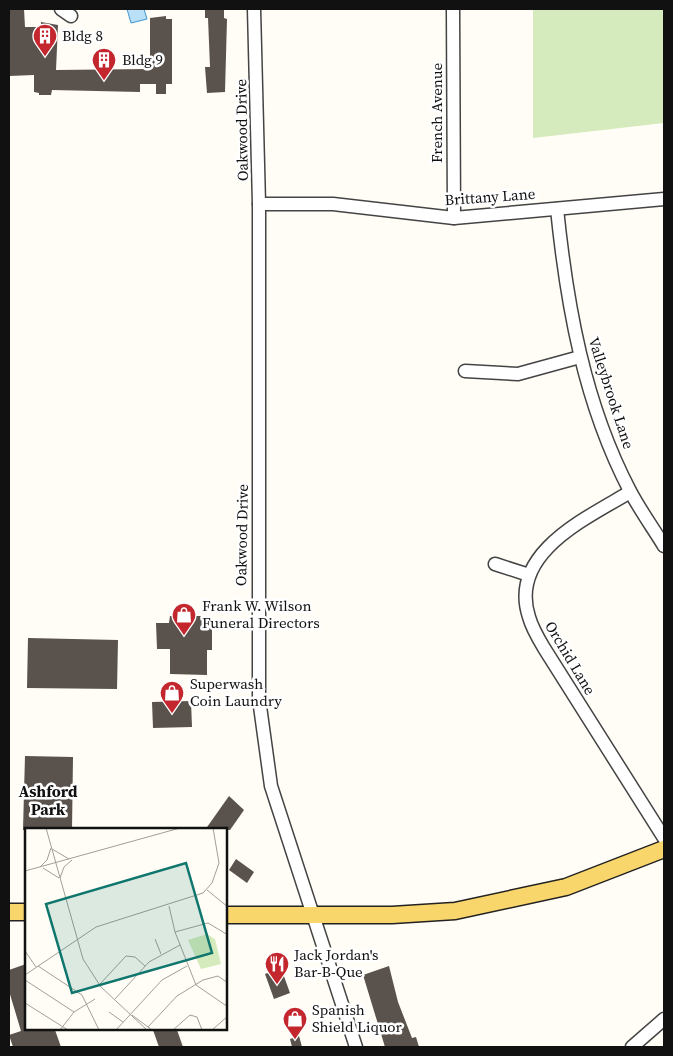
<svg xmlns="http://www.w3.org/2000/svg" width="673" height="1056" viewBox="0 0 673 1056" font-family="'Source Serif 4',serif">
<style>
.green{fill:#d5ebbd}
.water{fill:#b9e0f7;stroke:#3f96cf}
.building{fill:#5a524d}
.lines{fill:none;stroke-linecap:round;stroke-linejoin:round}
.minor-casing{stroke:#444;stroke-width:15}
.major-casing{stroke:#222;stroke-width:19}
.minor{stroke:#fff;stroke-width:12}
.major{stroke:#f9d66b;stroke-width:16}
.labels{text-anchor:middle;stroke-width:5;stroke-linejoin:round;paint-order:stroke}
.poi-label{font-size:15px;fill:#111;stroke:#fff;text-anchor:start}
.street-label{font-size:15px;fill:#111;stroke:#fff}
.neighbourhood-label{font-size:16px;font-weight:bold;fill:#111;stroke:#fff}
.inset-road{fill:none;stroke:#a09f9a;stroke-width:1}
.view{fill:#0f766e;fill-opacity:0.15;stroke:#0f766e;stroke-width:2.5}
.inset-edge{fill:none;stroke:#111;stroke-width:2.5}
</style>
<rect width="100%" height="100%" fill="#fffdf5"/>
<!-- green -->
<path class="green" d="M533 9H664V123L533 138Z"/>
<!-- water -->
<path class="water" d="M127 9H144L147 19 131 23Z"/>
<!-- building -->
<g class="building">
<path d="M9 9H24L25 27H41V22L58 25 56 70 150 69V18L166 16V19H172V84H166V94H156V84H140V92L52 90 51 95H39V93L34 92V75L9 76Z"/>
<path d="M205 9H224V18L227 19 225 92 207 93 205 67H210L208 18H205Z"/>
<path d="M170 616H207L208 621H212V650H207V675L170 674V649H157L156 623H169Z"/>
<path d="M28 638 118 640 117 689 27 688Z"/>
<path d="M191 701 192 727 153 728 152 702Z"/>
<path d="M25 756 73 757 72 830H23Z"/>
<path d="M229 796 244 810 230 830H205Z"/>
<path d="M236 859 254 872 247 883 229 870Z"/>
<path d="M26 964V1030H55L61 1047H13L9 1035 21 1031 9 991V970Z"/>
<path d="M389 966 398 1002 412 1038 416 1037 419 1047H385L363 975Z"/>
<path d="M281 968 290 993 274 999 265 974Z"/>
<path d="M153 1030H177L183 1047H159Z"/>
<path d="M299 1036 302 1047H292L290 1039Z"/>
</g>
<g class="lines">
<defs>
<g id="minor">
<path d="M61 9 71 16"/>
<path d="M254 9 259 204V699L271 786 356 1047"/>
<path d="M453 9 454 218"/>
<path d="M259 204H333L454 218 664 199"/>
<path d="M557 209C567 306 584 403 630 491 640 510 653 528 664 546"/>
<path d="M465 371 518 374 580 357"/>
<path d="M630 492C587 518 508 553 529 617 532 628 538 638 544 648L664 838"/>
<path d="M495 564 529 575"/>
<path d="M632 1047 664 1019"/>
</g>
<g id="major">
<path d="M9 912H26"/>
<path d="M226 915H392L455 911 566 887 664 849"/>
</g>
</defs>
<!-- minor casing -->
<use href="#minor" class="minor-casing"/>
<!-- major casing -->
<use href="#major" class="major-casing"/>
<!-- minor -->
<use href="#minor" class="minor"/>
<!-- major -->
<use href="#major" class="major"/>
</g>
<!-- icons -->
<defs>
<symbol id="building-pin" viewBox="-11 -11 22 30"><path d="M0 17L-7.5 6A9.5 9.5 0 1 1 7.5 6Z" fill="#c4262e" stroke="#fff"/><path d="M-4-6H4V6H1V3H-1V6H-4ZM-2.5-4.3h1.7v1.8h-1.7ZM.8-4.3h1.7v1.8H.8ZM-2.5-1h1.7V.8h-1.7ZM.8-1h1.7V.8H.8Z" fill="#fff"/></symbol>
<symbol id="shop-pin" viewBox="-11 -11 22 30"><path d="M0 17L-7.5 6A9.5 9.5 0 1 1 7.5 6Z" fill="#c4262e" stroke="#fff"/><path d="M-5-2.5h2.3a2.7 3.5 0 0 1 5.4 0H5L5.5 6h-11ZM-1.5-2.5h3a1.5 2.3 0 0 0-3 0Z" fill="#fff"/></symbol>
<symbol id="restaurant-pin" viewBox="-11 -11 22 30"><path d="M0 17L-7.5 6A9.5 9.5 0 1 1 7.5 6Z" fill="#c4262e" stroke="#fff"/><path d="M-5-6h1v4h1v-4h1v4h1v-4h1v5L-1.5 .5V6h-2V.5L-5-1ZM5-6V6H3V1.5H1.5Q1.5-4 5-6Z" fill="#fff"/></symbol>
</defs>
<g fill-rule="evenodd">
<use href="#building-pin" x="31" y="22" width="28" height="38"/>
<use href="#building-pin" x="90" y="46" width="28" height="38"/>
<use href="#shop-pin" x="170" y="601" width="28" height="38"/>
<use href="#shop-pin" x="158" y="679" width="28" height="38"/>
<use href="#restaurant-pin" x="263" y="950" width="28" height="38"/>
<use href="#shop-pin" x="281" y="1005" width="28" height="38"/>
</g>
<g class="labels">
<!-- poi labels -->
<g class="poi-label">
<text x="62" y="41">Bldg 8</text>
<text x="122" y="65">Bldg 9</text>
<text x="202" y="611">Frank W. Wilson<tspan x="202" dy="17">Funeral Directors</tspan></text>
<text x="190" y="689">Superwash<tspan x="190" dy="17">Coin Laundry</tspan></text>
<text x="294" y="960">Jack Jordan's<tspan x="294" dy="17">Bar-B-Que</tspan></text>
<text x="312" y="1015">Spanish<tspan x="312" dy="17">Shield Liquor</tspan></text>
</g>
<!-- street labels -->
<g class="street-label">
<text transform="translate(437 113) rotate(-90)" y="5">French Avenue</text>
<text transform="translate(242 130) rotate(-91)" y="5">Oakwood Drive</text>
<text transform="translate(490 197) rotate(-4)" y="5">Brittany Lane</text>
<text transform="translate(611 393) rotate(72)" y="5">Valleybrook Lane</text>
<text transform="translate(242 535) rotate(-89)" y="5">Oakwood Drive</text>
<text transform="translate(570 658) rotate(59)" y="5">Orchid Lane</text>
</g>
<!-- neighbourhood labels -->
<g class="neighbourhood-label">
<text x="48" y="797">Ashford<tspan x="48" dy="18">Park</tspan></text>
</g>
</g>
<!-- overview -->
<g transform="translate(25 828)">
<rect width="202" height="202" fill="#fffdf5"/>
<path d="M182 106 190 111 196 136 176 141 163 112Z" fill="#d5ebbd"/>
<path class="inset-road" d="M21 0 58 131 76 159 122 202M27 21 44 31M15 39 22 32 26 20M18 40 34 50M0 43 155 0M35 50 39 39 47 32M182 62 203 79M144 78 150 104 171 157 203 179M150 104 183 95 203 107M130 111 136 126M0 123 11 139M13 138 57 167 74 202M0 147 71 99 178 65 187 55 194 35 188 0M0 152 49 184M75 156 101 128 110 129 120 138M90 171 124 134 155 117M0 175 43 202M84 184 98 194M107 187 127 202M123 199 152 168 178 152 193 148 203 155M35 202 49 184 70 171M91 202 137 152 162 138M148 202 165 187 172 189 177 202M187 202 203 188"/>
<path class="view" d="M161 35 187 125 47 165 21 76Z"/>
<rect width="202" height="202" class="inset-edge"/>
</g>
<!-- border -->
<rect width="673" height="1056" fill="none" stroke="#111111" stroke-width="20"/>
</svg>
